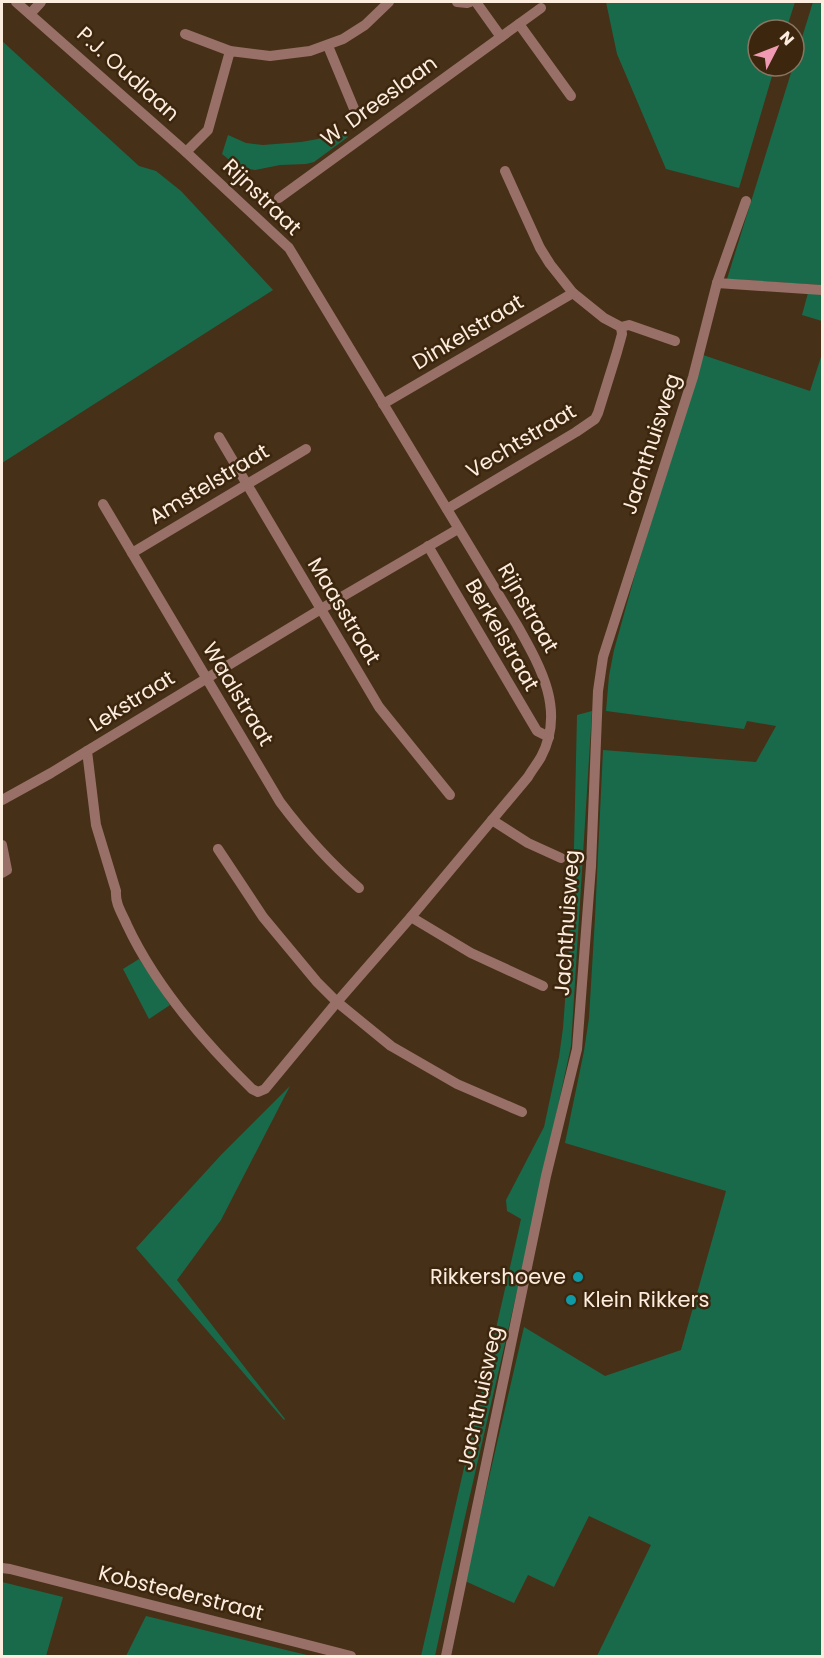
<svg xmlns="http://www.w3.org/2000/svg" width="824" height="1658" viewBox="0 0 824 1658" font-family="Poppins,sans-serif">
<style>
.green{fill:#196a4a}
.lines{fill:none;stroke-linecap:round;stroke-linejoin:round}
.minor{stroke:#987067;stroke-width:10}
.culture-dot{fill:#0f9aa8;stroke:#3c260e;stroke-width:2}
.labels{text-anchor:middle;stroke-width:5;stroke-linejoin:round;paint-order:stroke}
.street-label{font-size:21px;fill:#fdeddf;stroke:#3c260e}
.poi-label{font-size:21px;fill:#fdeddf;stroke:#3c260e;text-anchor:end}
</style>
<rect width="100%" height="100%" fill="#473018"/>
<!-- green -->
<g class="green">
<path d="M606 2H795L786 30H758V66H775L739 188 666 169 617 54Z"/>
<path d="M813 2H822V285L727 279Z"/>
<path d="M2 41 139 166 156 171 181 191 273 290 2 463Z"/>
<path d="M333 132 340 133 348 137 314 162 306 164 280 165 255 170 238 167 222 154 228 135 246 143 263 145 301 142 318 139Z"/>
<path d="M808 293 822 294V321L802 315Z"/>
<path d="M822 354V1656H597L651 1545 589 1516 554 1587 528 1575 514 1603 465 1581 524 1327 605 1376 681 1350 726 1191 565 1143 584 1051 589 1018 595 918 603 750 756 762 776 726 747 721 744 729 606 711 609 676 614 650 636 571 703 355 810 391Z"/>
<path d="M592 711 571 1046 533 1222 464 1521 435 1656H421L521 1219 507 1211 506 1200 544 1127 559 1057 563 1028 573 892 577 715Z"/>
<path d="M139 959 170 1005 149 1019 123 969Z"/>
<path d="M290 1086 221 1220 177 1280 285 1419 284 1420 136 1248 221 1155Z"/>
<path d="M2 1582 63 1597 46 1656H2Z"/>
<path d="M146 1616 311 1656H126Z"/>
</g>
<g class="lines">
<!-- minor -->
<g class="minor">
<path d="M16 2 186 152 289 248 517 625C540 666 566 710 541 757 537 764 532 770 528 777L411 917 337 1002 265 1089 258 1092 252 1089C205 1043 155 985 127 925 122 913 115 904 116 891L96 825 87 751 321 609 458 529"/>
<path d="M457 2 467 3 470 2"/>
<path d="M476 2 501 37"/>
<path d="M30 14 41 2"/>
<path d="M519 24 571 96"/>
<path d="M185 34 230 51"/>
<path d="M328 46 355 111"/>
<path d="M186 152 208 130 230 51 270 56 310 51 343 39 365 25 389 2"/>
<path d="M505 171 540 248 550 264 573 293 604 318 621 327 629 325 675 341"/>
<path d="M279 198 541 8"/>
<path d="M717 283 822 290"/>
<path d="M383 404 573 293"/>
<path d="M219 437 379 707 450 795"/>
<path d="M103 504 280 802C304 834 329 862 359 888"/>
<path d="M447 509 576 432 595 419 598 413 617 352 622 334 621 327"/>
<path d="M428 546 537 731 549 737"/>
<path d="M132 553 306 449"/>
<path d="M2 800 51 773 87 751"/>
<path d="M492 820 528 843 561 858"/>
<path d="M2 845 7 870 2 873"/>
<path d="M218 849 263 917 317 982 337 1002 391 1046 457 1084 522 1112"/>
<path d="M411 917 471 953 543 986"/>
<path d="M2 1568 10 1569 351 1656"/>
<path d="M446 1656 546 1176 577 1049 591 866 598 691 603 657 693 377 717 283 746 201"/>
</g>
</g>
<!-- markers -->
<g class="culture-dot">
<circle cx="578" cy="1277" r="6"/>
<circle cx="571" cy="1300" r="6"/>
</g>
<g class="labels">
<!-- street labels -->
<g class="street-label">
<text transform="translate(128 74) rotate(42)" y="7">P.J. Oudlaan</text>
<text transform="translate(379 101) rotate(-36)" y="7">W. Dreeslaan</text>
<text transform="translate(262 197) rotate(44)" y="7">Rijnstraat</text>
<text transform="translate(468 332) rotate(-31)" y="7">Dinkelstraat</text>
<text transform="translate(521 441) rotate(-31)" y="7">Vechtstraat</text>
<text transform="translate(651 444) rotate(-72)" y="7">Jachthuisweg</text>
<text transform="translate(209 484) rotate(-31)" y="7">Amstelstraat</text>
<text transform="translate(528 608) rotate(60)" y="7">Rijnstraat</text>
<text transform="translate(344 611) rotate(59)" y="7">Maasstraat</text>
<text transform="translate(502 635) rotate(60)" y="7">Berkelstraat</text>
<text transform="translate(238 694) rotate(59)" y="7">Waalstraat</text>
<text transform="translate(132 701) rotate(-32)" y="7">Lekstraat</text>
<text transform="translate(567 923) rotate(-86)" y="7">Jachthuisweg</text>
<text transform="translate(480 1398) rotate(-78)" y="7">Jachthuisweg</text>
<text transform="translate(181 1593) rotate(14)" y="7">Kobstederstraat</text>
</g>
<!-- poi labels -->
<g class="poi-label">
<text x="566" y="1284">Rikkershoeve</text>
<text x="583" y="1307" text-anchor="start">Klein Rikkers</text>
</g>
</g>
<!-- border -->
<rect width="824" height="1658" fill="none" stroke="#fdeddf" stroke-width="6"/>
<!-- north arrow -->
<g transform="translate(776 48) rotate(48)"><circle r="28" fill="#3c260e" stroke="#897662" stroke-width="1.5"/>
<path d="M0-4.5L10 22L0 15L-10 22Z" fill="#f19ab3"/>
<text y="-9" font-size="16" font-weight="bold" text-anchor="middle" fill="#fdeddf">N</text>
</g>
</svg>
